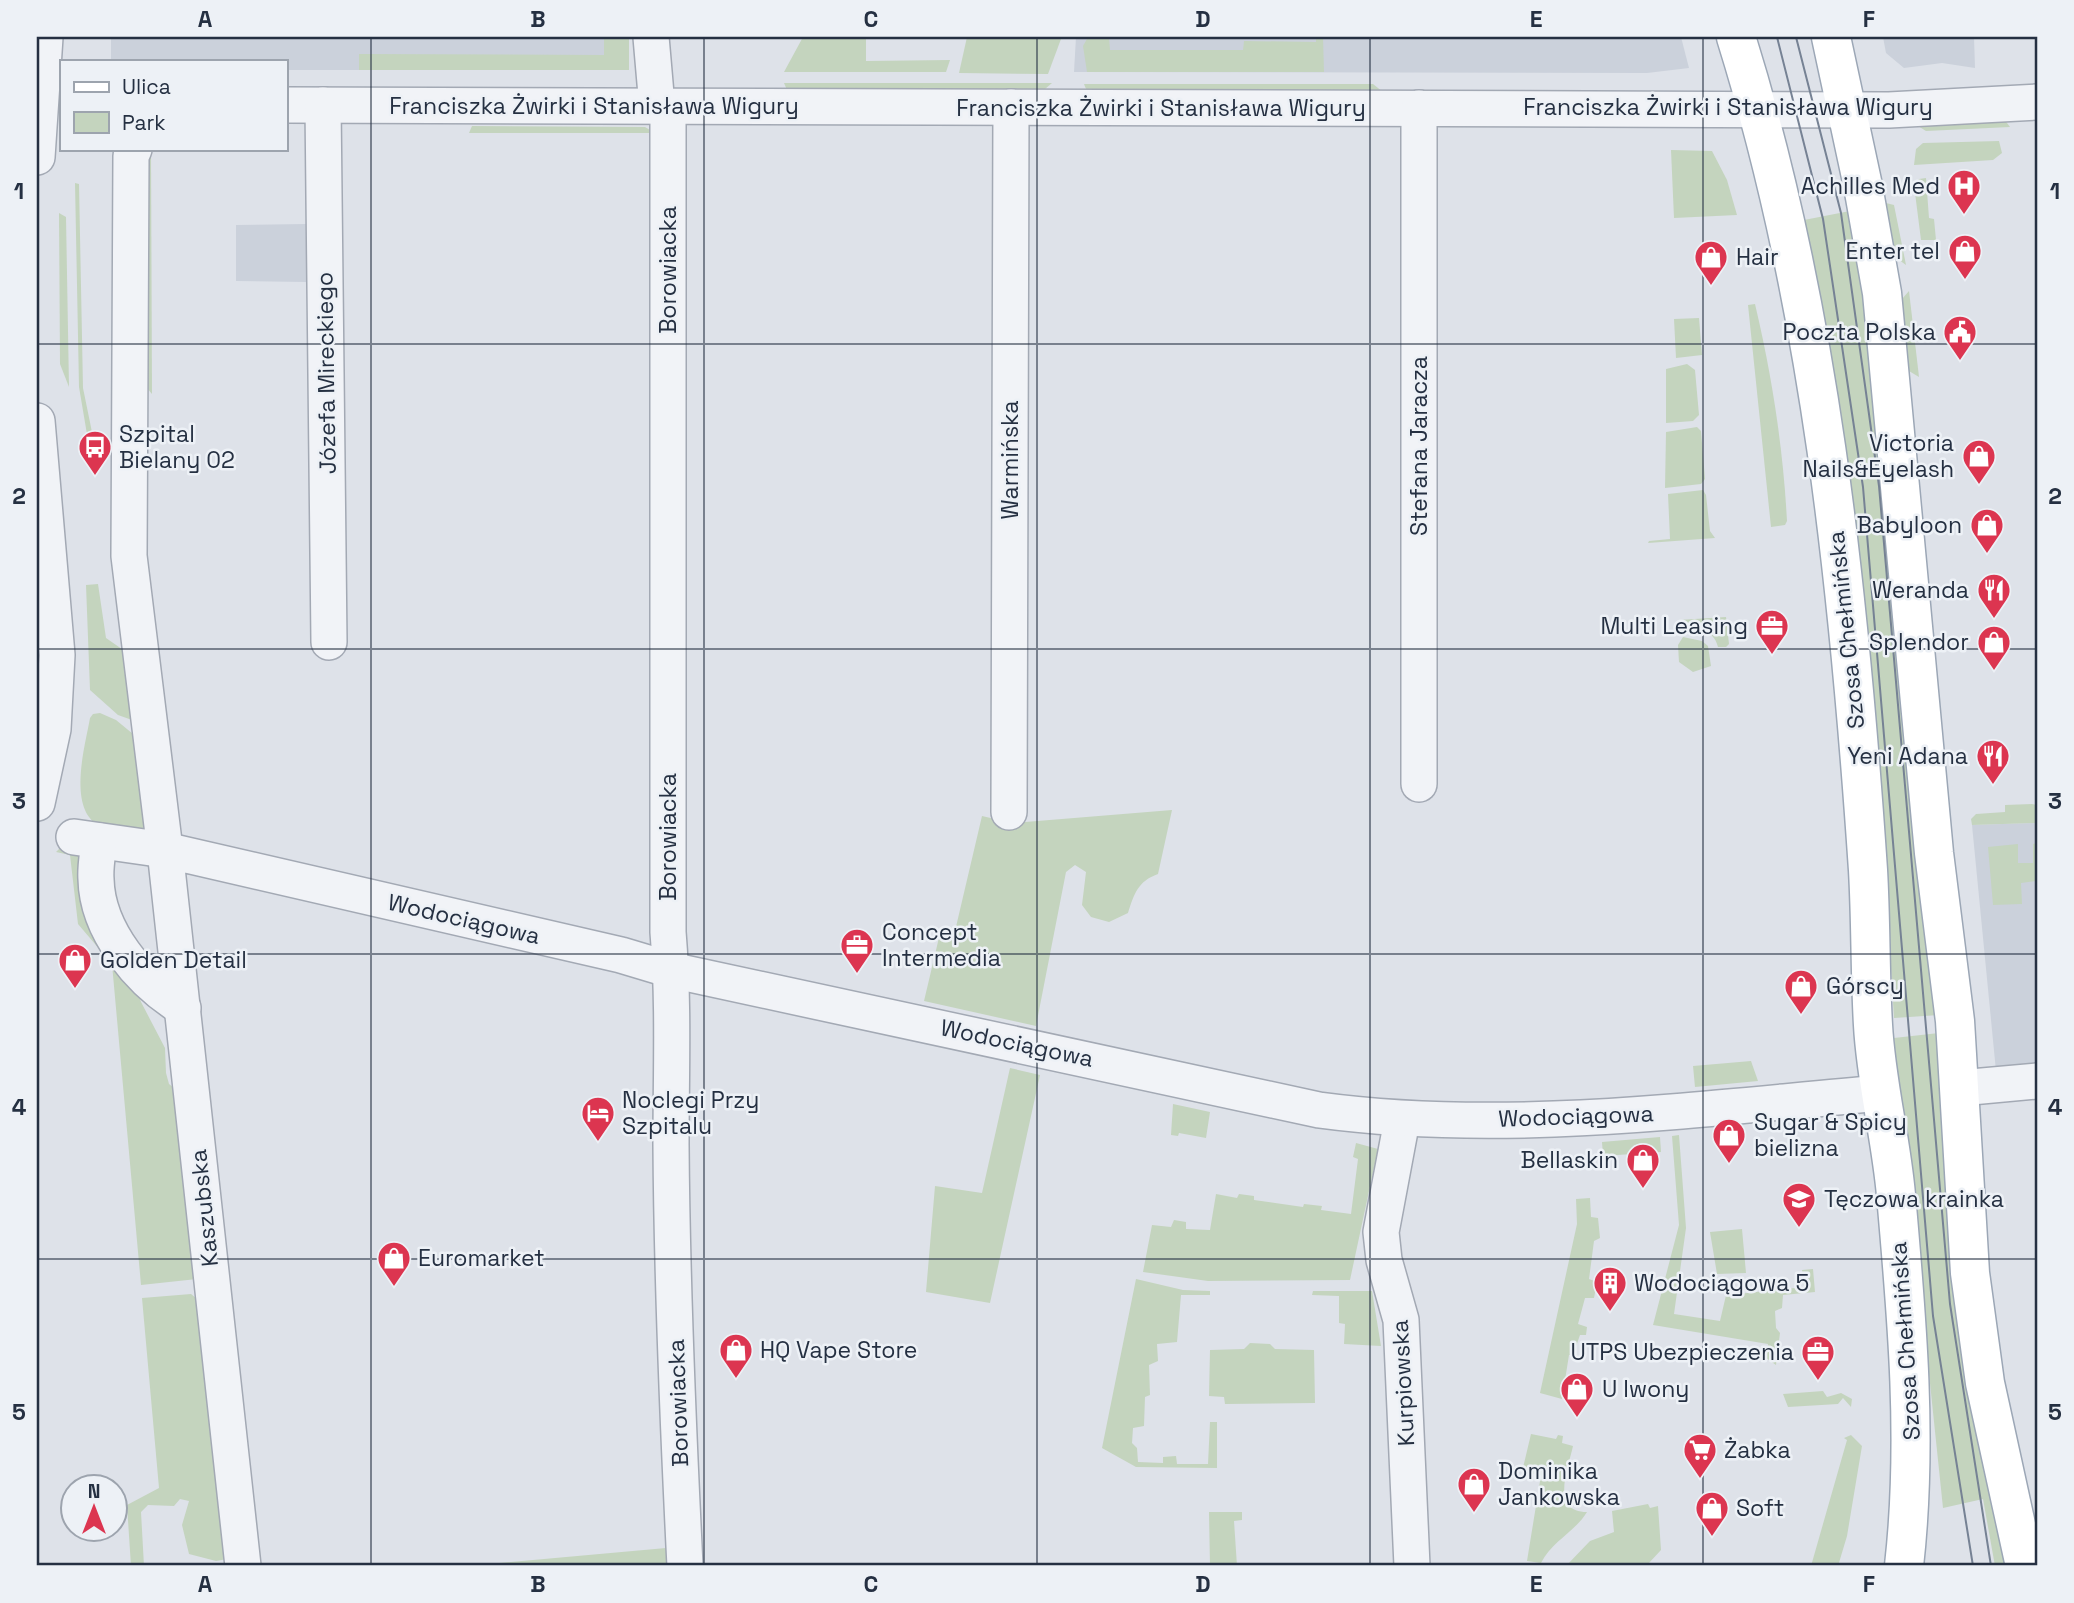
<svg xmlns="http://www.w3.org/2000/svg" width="2074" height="1603" viewBox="0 0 2074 1603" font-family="'Space Grotesk',sans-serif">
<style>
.built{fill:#cbd1db}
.green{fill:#c4d4be}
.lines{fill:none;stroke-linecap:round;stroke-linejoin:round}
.minor-casing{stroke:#a3a9b4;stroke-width:38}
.major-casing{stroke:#9ca7b6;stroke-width:41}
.minor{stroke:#f1f3f7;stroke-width:35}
.major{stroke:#fff;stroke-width:38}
.tram{stroke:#768294;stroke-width:2}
.grid{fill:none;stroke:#253042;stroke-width:2;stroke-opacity:0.55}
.labels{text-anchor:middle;stroke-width:5;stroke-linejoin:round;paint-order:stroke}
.street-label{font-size:23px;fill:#253042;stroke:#edf1f6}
.poi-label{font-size:23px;fill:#253042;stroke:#edf1f6;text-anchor:start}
.neatline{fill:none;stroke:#253042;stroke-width:2.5}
.grid-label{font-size:23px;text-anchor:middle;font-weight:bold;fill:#253042}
</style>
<rect width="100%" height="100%" fill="#dee2e9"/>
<!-- built -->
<g class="built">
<path d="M111 37H625L629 70H285V61H111Z"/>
<path d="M1076 37H1681L1689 68 1647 73 1074 72Z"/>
<path d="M1883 37H1974L1975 68 1942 63 1904 68 1886 53Z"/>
<path d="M306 224V282L236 281V225Z"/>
<path d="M2037 823V1068L1996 1071 1972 825Z"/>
</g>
<!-- green -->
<g class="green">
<path d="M604 37H629V70H359V54L604 55Z"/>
<path d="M803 37H866V61L950 60 946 72H784Z"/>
<path d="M967 37H1060L1061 39 1048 74 959 73Z"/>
<path d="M1088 37H1109L1110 50H1243L1244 41 1316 42V37H1323L1324 72H1087L1083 46Z"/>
<path d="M784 83H1052L1045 89 787 90Z"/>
<path d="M1084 84H1373L1383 92 1086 89Z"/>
<path d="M2004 119 2010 127 1926 131 1918 126Z"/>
<path d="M472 126 645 127 655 133H469Z"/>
<path d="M1999 141 2002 153 1993 160 1914 165 1916 149 1923 143Z"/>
<path d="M147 149H151L152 394 147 388Z"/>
<path d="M1671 150 1712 151 1727 180 1737 215 1674 218Z"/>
<path d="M1926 178 1929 218 1934 219 1936 240H1921L1914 185 1919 179Z"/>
<path d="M75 183 79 184 83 388 94 442 91 458 79 387Z"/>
<path d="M1886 203 1894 205 1906 265 1895 257Z"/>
<path d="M1850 211 1868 320 1939 1015 1894 1018 1885 870 1853 504 1836 381 1804 220Z"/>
<path d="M59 213 66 217 69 387 60 364Z"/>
<path d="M1909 291 1919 377 1909 371 1902 299Z"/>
<path d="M1755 304C1772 376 1783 447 1787 521L1785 525 1771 527 1748 305Z"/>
<path d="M1699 318 1702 355 1676 358 1674 319Z"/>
<path d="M1687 364 1695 370 1699 415 1693 421 1666 423V369Z"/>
<path d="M1697 427 1701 431 1705 479 1701 484 1665 488 1666 432Z"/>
<path d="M1703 490 1706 495 1710 531 1715 538 1648 543 1649 541 1670 539 1668 494Z"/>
<path d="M98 584 106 638 129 654 132 720 118 715 90 690 86 585Z"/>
<path d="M1726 617 1729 644 1726 647H1718C1713 627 1698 632 1681 628L1679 620Z"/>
<path d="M1683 637 1702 641 1708 646 1711 666 1693 672 1679 662 1678 645Z"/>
<path d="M100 713 116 720 133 734 146 818 142 832C130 831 115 832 104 828 65 814 85 747 90 718L93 714Z"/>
<path d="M2032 804 2037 805V823L1972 825 1971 819 1976 814 2005 812V805Z"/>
<path d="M1172 810 1158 874C1138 881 1134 894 1128 913L1109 922 1091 917 1082 905 1086 872 1075 865 1066 872 1036 1026 924 1001 941 929 955 931 982 816 1012 823Z"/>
<path d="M2037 843V886L2036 881 2021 883 2022 904 1993 905 1988 847 2018 844V863H2033V844Z"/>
<path d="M63 845 87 848 141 1002 165 1048 166 1073 169 1084 175 1089 197 1279 141 1285 112 964 78 924 70 855 56 852Z"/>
<path d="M1939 1033 1965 1377 2008 1566H1995L1983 1499 1943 1508 1894 1038Z"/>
<path d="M1751 1061 1758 1081 1695 1087 1693 1066Z"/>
<path d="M1010 1068 1040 1075 990 1303 926 1292 935 1186 982 1193Z"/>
<path d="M1173 1104 1210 1112 1206 1138 1179 1133 1178 1136 1171 1135Z"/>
<path d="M1679 1135 1686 1228 1674 1314 1720 1321 1727 1291 1728 1295 1804 1287 1802 1270 1813 1269 1815 1292 1783 1295 1782 1308 1775 1311 1776 1328 1780 1333 1776 1365 1766 1358 1768 1344 1653 1325 1679 1225 1672 1136Z"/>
<path d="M1660 1137 1661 1152 1603 1156 1602 1142Z"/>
<path d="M1356 1143 1378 1149 1350 1280 1208 1281 1143 1272 1152 1225 1171 1227 1174 1220 1186 1222V1229L1210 1230 1216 1194 1237 1198 1239 1194 1254 1196V1200L1303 1207 1304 1204 1322 1206 1321 1210 1351 1214 1358 1159 1353 1157Z"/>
<path d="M1590 1198 1591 1217 1598 1218 1600 1238 1594 1241 1589 1279 1597 1282 1594 1298H1585L1578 1324 1587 1327 1586 1335H1580L1573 1355H1569L1562 1399 1540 1393 1577 1224 1576 1199Z"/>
<path d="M1742 1229 1746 1273 1717 1274 1710 1232Z"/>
<path d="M1136 1279 1183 1290 1210 1291V1295H1181L1177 1342 1157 1344 1158 1361 1149 1365 1150 1395 1145 1397 1144 1426 1133 1428 1132 1443 1137 1448 1138 1462 1163 1463V1457L1176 1456 1177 1464H1208L1210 1422H1217V1468L1136 1467 1102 1448Z"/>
<path d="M1313 1291H1372L1381 1346 1344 1344 1345 1324 1339 1323V1296L1312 1295Z"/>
<path d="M191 1294 197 1299 233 1558 216 1561 189 1554 182 1525 189 1501 180 1499 174 1506 148 1505 141 1512 144 1566H131L127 1505 159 1488 142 1298Z"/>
<path d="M1250 1343 1270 1344 1275 1349 1314 1350 1315 1403 1225 1404 1224 1397 1209 1396 1210 1350 1244 1349Z"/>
<path d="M1823 1391 1827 1397 1841 1393 1852 1399 1851 1407 1843 1398 1838 1404 1788 1407 1783 1394Z"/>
<path d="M1531 1434 1556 1439 1558 1435 1563 1436 1562 1443 1573 1446C1568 1469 1550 1512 1587 1512 1575 1532 1552 1541 1541 1563L1527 1561 1541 1475 1522 1472Z"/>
<path d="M1851 1435 1862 1446 1847 1536 1838 1566H1811L1847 1440 1844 1438Z"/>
<path d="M1648 1504 1650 1508 1658 1506 1661 1550 1648 1564 1566 1566 1590 1541 1614 1532 1612 1511Z"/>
<path d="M1209 1512H1242V1520L1234 1521 1237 1566H1210Z"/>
<path d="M666 1548 668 1566H467Z"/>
</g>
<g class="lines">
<defs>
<g id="minor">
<path d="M651 37 657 106"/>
<path d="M285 105 1889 110 2037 102"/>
<path d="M323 105 329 642"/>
<path d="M668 106V932C674 1003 671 1074 671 1145 672 1286 678 1426 685 1566"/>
<path d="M1419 108V784"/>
<path d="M37 157 45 37"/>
<path d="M37 421 57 655 53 729 37 803"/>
<path d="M1009 812 1011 107"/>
<path d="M74 837 165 850 129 556 131 156 134 149"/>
<path d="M99 841C98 853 95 866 96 879 97 931 140 982 183 1008"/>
<path d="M1960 1088 2037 1081"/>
<path d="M1402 1120 1381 1232 1384 1260 1401 1320 1412 1566"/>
<path d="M243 1566 165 850 621 955 671 970 1319 1110C1506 1135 1694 1109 1881 1093"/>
</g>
<g id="major">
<path d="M1736 37C1820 306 1849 590 1868 870 1871 922 1870 974 1873 1025 1876 1082 1891 1138 1896 1195 1907 1318 1918 1443 1904 1566"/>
<path d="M1831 37 1863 186 1882 293 1934 853 1955 1021 1970 1273 1985 1383 2025 1566"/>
</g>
</defs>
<!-- minor casing -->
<use href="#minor" class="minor-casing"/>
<!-- major casing -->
<use href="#major" class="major-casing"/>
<!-- minor -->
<use href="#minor" class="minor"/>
<!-- major -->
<use href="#major" class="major"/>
<!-- tram -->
<g class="tram">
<path d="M1777 37 1823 219 1863 487 1933 1316 1973 1566"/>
<path d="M1796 37 1841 213 1879 486 1950 1304 1991 1566"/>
</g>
</g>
<!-- grid -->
<path class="grid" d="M371 37V1566M704 37V1566M1037 37V1566M1370 37V1566M1703 37V1566M37 344H2037M37 649H2037M37 954H2037M37 1259H2037"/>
<!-- icons -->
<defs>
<symbol id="hospital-pin" viewBox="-11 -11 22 30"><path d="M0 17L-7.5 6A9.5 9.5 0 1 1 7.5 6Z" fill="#dc3550" stroke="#edf1f6"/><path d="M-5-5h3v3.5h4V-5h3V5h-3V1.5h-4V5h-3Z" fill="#fff"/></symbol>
<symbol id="shop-pin" viewBox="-11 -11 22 30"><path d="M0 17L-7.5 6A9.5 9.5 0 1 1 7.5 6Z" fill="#dc3550" stroke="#edf1f6"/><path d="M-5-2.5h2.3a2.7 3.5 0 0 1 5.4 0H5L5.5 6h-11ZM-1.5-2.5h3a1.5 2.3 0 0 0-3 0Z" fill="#fff"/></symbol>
<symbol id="civic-pin" viewBox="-11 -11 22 30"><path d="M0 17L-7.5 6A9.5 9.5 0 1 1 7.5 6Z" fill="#dc3550" stroke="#edf1f6"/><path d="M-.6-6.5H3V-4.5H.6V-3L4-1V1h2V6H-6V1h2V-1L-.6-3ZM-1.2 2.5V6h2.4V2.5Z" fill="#fff"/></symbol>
<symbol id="bus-pin" viewBox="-11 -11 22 30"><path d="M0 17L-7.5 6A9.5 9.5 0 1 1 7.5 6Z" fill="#dc3550" stroke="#edf1f6"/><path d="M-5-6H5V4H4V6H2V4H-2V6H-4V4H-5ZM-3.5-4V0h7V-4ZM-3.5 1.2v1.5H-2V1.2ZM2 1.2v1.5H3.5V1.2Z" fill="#fff"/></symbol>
<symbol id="restaurant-pin" viewBox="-11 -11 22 30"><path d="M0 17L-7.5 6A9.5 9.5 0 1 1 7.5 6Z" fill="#dc3550" stroke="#edf1f6"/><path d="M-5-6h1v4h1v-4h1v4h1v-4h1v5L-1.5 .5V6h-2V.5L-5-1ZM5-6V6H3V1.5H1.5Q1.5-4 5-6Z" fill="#fff"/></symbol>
<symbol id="office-pin" viewBox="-11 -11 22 30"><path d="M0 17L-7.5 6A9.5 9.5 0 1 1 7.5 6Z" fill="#dc3550" stroke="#edf1f6"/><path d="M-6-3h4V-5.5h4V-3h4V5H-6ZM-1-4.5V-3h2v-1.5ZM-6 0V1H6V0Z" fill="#fff"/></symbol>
<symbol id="hotel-pin" viewBox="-11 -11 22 30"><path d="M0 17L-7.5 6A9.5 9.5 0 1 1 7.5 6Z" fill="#dc3550" stroke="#edf1f6"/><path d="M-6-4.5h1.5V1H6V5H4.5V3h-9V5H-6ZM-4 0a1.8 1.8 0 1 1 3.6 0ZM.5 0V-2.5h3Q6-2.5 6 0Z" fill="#fff"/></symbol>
<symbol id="school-pin" viewBox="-11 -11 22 30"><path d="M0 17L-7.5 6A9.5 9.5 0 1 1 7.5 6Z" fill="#dc3550" stroke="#edf1f6"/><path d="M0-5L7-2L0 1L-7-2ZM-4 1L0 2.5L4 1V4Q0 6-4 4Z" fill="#fff"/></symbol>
<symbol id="building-pin" viewBox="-11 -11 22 30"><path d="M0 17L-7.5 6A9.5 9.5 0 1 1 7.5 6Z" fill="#dc3550" stroke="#edf1f6"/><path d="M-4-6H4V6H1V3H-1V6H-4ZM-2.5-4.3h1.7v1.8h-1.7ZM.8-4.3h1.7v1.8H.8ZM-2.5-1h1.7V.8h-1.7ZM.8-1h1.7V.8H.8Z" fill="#fff"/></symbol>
<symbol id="supermarket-pin" viewBox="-11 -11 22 30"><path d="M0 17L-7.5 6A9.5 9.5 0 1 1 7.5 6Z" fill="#dc3550" stroke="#edf1f6"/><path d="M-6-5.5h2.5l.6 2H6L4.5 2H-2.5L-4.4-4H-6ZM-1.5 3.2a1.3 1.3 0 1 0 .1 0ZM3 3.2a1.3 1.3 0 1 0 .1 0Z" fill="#fff"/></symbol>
</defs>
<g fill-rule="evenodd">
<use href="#hospital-pin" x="1945" y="167" width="38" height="52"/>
<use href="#shop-pin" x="1946" y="232" width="38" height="52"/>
<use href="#shop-pin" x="1692" y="238" width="38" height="52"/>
<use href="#civic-pin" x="1941" y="313" width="38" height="52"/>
<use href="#bus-pin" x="76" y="428" width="38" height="52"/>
<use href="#shop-pin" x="1960" y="437" width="38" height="52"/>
<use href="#shop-pin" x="1968" y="506" width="38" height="52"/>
<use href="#restaurant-pin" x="1975" y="571" width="38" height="52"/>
<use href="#office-pin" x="1753" y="607" width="38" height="52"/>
<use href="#shop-pin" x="1975" y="623" width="38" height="52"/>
<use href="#restaurant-pin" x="1974" y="737" width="38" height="52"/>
<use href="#office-pin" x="838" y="926" width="38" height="52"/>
<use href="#shop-pin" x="56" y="941" width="38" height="52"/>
<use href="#shop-pin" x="1782" y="967" width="38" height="52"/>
<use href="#hotel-pin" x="579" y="1094" width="38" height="52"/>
<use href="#shop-pin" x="1710" y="1116" width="38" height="52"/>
<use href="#shop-pin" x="1624" y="1141" width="38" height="52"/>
<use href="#school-pin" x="1780" y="1180" width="38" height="52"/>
<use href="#shop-pin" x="375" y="1239" width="38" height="52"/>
<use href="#building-pin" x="1591" y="1264" width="38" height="52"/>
<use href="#shop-pin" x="717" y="1331" width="38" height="52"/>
<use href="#office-pin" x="1799" y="1333" width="38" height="52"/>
<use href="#shop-pin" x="1558" y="1370" width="38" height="52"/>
<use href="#supermarket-pin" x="1681" y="1431" width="38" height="52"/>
<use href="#shop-pin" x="1455" y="1465" width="38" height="52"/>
<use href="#shop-pin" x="1693" y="1489" width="38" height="52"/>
</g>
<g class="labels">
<!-- street labels -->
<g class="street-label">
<text x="594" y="114">Franciszka Żwirki i Stanisława Wigury</text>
<text x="1728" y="115">Franciszka Żwirki i Stanisława Wigury</text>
<text x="1161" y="116">Franciszka Żwirki i Stanisława Wigury</text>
<text transform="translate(668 270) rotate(-90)" y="8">Borowiacka</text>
<text transform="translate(326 373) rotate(-91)" y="8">Józefa Mireckiego</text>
<text transform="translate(1419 446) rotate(-90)" y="8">Stefana Jaracza</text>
<text transform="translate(1010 460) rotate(-90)" y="8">Warmińska</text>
<text transform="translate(1846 630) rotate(-96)" y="8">Szosa Chełmińska</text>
<text transform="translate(668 837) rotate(-90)" y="8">Borowiacka</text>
<text transform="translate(464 919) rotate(13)" y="8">Wodociągowa</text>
<text transform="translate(1017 1043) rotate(12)" y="8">Wodociągowa</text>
<text transform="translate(1576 1116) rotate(-2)" y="8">Wodociągowa</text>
<text transform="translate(204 1208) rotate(-96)" y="8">Kaszubska</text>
<text transform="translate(1905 1341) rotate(-94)" y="8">Szosa Chełmińska</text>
<text transform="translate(1403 1383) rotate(-93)" y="8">Kurpiowska</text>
<text transform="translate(678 1403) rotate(-92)" y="8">Borowiacka</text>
</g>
<!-- poi labels -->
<g class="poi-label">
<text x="1940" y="194" text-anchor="end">Achilles Med</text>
<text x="1940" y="259" text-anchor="end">Enter tel</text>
<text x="1736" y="265">Hair</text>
<text x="1936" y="340" text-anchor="end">Poczta Polska</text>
<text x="119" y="442">Szpital<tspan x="119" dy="26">Bielany 02</tspan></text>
<text x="1954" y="451" text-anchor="end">Victoria<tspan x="1954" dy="26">Nails&amp;Eyelash</tspan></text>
<text x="1962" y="533" text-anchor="end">Babyloon</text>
<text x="1969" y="598" text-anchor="end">Weranda</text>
<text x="1748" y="634" text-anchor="end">Multi Leasing</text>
<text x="1969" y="650" text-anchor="end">Splendor</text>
<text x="1968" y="764" text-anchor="end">Yeni Adana</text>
<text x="882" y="940">Concept<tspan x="882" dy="26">Intermedia</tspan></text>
<text x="100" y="968">Golden Detail</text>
<text x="1826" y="994">Górscy</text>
<text x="622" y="1108">Noclegi Przy<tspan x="622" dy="26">Szpitalu</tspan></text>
<text x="1754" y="1130">Sugar &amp; Spicy<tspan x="1754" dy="26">bielizna</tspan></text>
<text x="1618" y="1168" text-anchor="end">Bellaskin</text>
<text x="1824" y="1207">Tęczowa krainka</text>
<text x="418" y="1266">Euromarket</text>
<text x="1634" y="1291">Wodociągowa 5</text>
<text x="760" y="1358">HQ Vape Store</text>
<text x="1794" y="1360" text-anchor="end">UTPS Ubezpieczenia</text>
<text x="1602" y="1397">U Iwony</text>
<text x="1724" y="1458">Żabka</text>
<text x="1498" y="1479">Dominika<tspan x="1498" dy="26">Jankowska</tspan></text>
<text x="1736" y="1516">Soft</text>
</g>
</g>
<!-- border -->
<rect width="2074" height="1603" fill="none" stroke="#edf1f6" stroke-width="77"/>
<!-- legend -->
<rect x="60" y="60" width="228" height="91" fill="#edf1f6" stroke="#9da4ae" stroke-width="2"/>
<rect x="74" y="82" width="35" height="10" fill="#ffffff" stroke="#9da4ae" stroke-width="2"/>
<text x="122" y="94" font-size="21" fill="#253042">Ulica</text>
<rect x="74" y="112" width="35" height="21" fill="#c4d4be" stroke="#9da4ae" stroke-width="2"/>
<text x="122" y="130" font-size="21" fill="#253042">Park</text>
<!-- north arrow -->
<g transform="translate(94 1508)"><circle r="33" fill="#edf1f6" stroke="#9da4ae" stroke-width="2"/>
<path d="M0-5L12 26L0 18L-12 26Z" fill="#dc3550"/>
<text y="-10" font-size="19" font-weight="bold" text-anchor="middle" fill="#253042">N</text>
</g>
<rect x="38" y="38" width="1998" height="1526" class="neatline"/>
<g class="grid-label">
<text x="205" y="27">A</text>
<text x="538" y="27">B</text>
<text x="871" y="27">C</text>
<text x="1203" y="27">D</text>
<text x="1536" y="27">E</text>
<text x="1869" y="27">F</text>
<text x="19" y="199">1</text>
<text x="2055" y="199">1</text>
<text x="19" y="504">2</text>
<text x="2055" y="504">2</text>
<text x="19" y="809">3</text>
<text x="2055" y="809">3</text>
<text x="19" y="1115">4</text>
<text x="2055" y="1115">4</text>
<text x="19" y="1420">5</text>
<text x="2055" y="1420">5</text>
<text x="205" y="1592">A</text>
<text x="538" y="1592">B</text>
<text x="871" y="1592">C</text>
<text x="1203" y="1592">D</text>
<text x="1536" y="1592">E</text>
<text x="1869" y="1592">F</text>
</g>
</svg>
